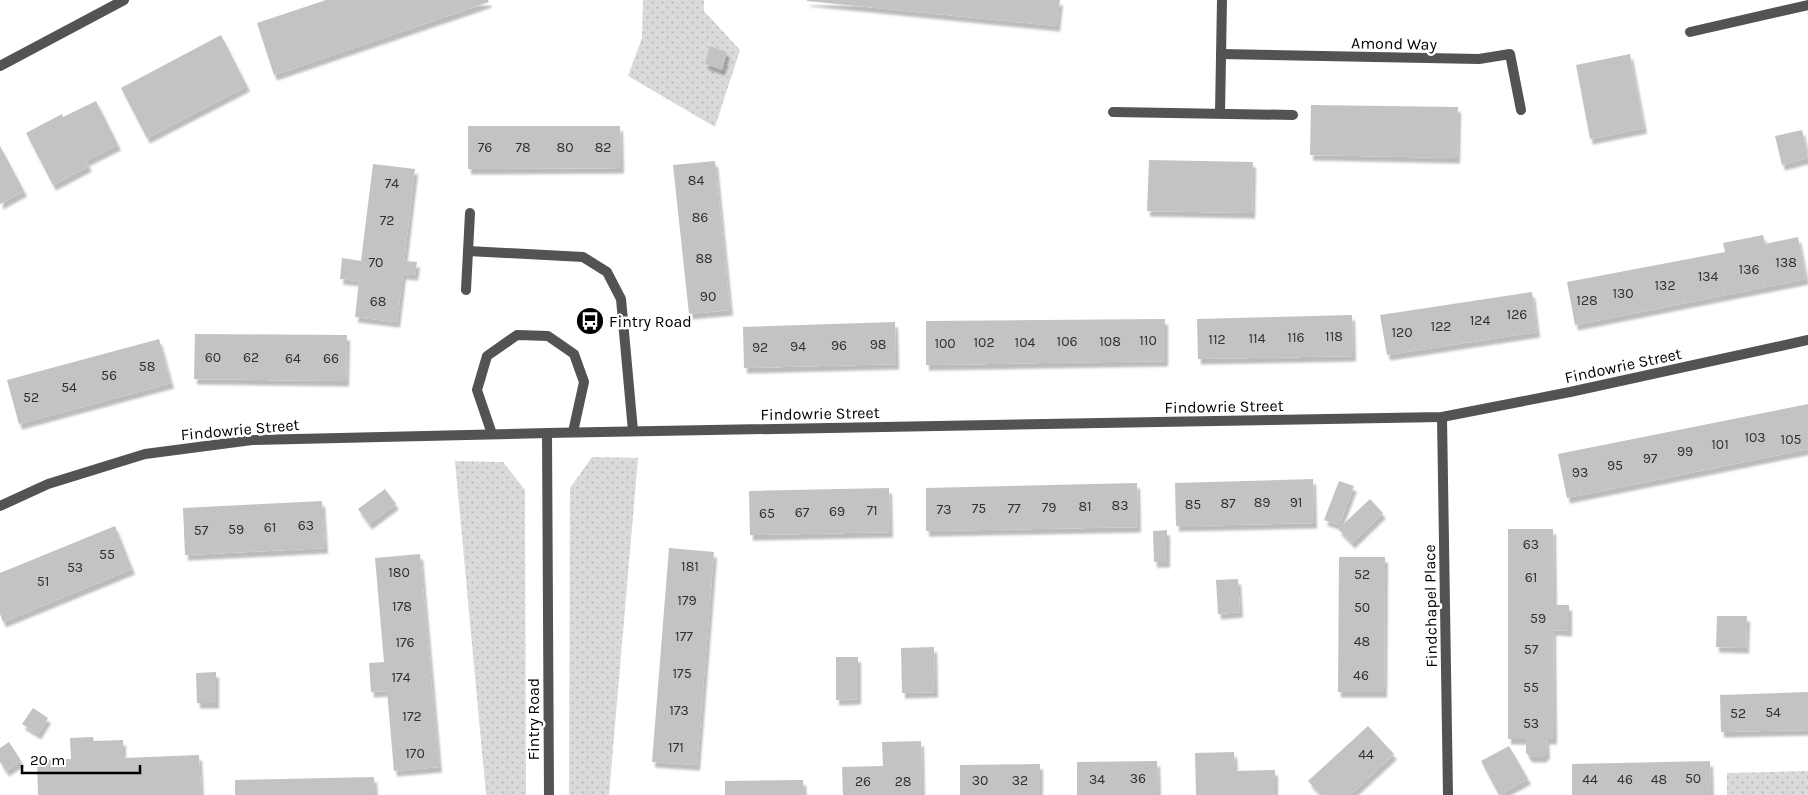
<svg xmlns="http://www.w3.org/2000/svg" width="1808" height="795" viewBox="0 0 1808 795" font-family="Karla,sans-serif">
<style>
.grass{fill:url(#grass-dots)}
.building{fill:#c3c3c3;filter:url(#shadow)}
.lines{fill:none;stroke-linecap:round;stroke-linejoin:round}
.service{stroke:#535353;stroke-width:10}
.minor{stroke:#535353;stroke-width:10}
.tertiary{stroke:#535353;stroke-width:10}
.labels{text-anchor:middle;stroke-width:5;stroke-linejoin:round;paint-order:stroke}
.number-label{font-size:14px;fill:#313131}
.street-label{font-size:16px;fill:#000;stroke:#fff}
.poi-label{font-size:16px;fill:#000;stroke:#fff;text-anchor:start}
</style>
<defs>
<pattern id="grass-dots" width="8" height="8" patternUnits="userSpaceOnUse" patternTransform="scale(1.25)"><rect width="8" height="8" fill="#dadada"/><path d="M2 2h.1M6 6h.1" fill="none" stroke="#b9b9b9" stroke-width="1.8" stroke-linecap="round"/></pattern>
<filter id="shadow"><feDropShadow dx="3" dy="5.5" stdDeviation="1" flood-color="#0004"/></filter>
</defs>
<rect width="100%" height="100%" fill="#fff"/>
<!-- grass -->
<g class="grass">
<path d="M643 0H704V11L740 50 715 127 628 76 642 38Z"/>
<path d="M592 457 638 458 609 795H569L570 488Z"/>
<path d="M455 461 503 462 525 490 526 795H486Z"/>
<path d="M1808 771V795H1727V773Z"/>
</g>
<!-- building -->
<g class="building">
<path d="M326 0H488L489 2 274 75 257 23Z"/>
<path d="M807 0H1060L1057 26 807 1Z"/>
<path d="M221 35 247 86 147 138 121 88Z"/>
<path d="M710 46 727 52 722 70 705 64Z"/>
<path d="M1630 54 1644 128 1590 139 1576 65Z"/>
<path d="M96 101 118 145 86 161 89 166 53 185 26 133 62 114 63 117Z"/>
<path d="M1311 105 1458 107 1457 158 1310 155Z"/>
<path d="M468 126H620L621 168 468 169Z"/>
<path d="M1802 130 1808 158 1782 165 1775 136Z"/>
<path d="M0 146 24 191 0 204Z"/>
<path d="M1149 160 1253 162 1252 213 1147 211Z"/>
<path d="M715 161 730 310 689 314 673 165Z"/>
<path d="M373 164 415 169 404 261 417 262 415 275 403 274 397 322 355 317 359 281 340 279 342 258 361 261Z"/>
<path d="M1763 235 1765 244 1798 237 1806 279 1575 325 1567 282 1725 252 1723 243Z"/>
<path d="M1532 292 1537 332 1387 355 1380 315Z"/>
<path d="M1352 315 1353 356 1198 359 1197 319Z"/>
<path d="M1165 319V361L926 365V321Z"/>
<path d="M895 322 896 364 744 368 743 327Z"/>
<path d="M195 334 347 335 346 381 194 379Z"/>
<path d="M159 339 171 383 19 424 7 380Z"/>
<path d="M1808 404V449L1567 498 1558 454Z"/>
<path d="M1313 479 1314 523 1176 526 1175 483Z"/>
<path d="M1339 481 1354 486 1339 525 1324 520Z"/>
<path d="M1137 483 1138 527 926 531V488Z"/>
<path d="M889 488 890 532 750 535 749 491Z"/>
<path d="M385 489 396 504 369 524 358 509Z"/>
<path d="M1370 499 1383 513 1352 543 1338 529Z"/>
<path d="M322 501 325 548 185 555 183 508Z"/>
<path d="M115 526 132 569 3 622 0 614V573Z"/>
<path d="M1508 529H1553L1554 605H1569V631L1553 630 1554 739H1546L1547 753 1543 757H1530L1526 753V739H1508Z"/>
<path d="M1167 530V562H1154L1153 531Z"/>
<path d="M669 548 714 552 697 765 652 762Z"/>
<path d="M420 554 439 767 394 771 387 691 371 692 369 663 384 662 375 558Z"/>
<path d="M1339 557H1385L1384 692H1338Z"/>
<path d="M1238 579 1240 612 1218 614 1216 580Z"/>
<path d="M1717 616H1747L1746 648 1716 647Z"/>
<path d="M934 647 935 692 902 693 901 648Z"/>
<path d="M836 657H858V699L836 700Z"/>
<path d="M216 672V703H197L196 673Z"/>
<path d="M1808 692V730L1721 732 1720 695Z"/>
<path d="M33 708 48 718 38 734 22 724Z"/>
<path d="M1368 726 1394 754 1350 795H1321L1308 781Z"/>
<path d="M93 737 94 741 123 740V758L199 755 201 795H38L37 760 71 759 70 738Z"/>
<path d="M921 741 922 795H843L842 767 883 766 882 742Z"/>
<path d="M9 742 21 761 6 771 0 762V748Z"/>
<path d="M1509 746 1528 779 1499 795 1481 761Z"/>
<path d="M1234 752 1235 771 1275 770V795H1196L1195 753Z"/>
<path d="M1157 761 1158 795H1077V762Z"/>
<path d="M1710 761 1711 795H1572V764Z"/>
<path d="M1040 764V795H960V765Z"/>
<path d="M374 777 375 795H235V780Z"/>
<path d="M803 780 804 795H725V781Z"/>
</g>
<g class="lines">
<!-- service -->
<g class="service">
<path d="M1690 32 1808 5"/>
<path d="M1221 54 1479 59 1510 54 1521 110"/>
<path d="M492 434 477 390 487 356 517 335 548 336 574 354 584 382 573 432"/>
</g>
<!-- minor -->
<g class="minor">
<path d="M0 66 124 0"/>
<path d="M1113 112 1293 115"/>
<path d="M1220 113 1222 0"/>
<path d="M468 251 583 257 607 272 621 299 633 431"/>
<path d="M466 290 470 213"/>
<path d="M1442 417 1448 795"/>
<path d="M0 506 48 484 145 454 252 440 547 433"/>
</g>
<!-- tertiary -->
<path class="tertiary" d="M549 795 547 433 1442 417 1570 392 1808 340"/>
</g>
<!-- icons -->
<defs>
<symbol id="bus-disc" viewBox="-11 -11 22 22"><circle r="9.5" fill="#000" stroke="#fff"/><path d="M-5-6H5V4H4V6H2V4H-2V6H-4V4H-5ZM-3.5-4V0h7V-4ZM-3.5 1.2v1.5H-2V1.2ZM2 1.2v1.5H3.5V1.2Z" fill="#fff"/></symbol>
</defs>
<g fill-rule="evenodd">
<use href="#bus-disc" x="574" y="305" width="32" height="32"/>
</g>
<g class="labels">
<!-- number labels -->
<g class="number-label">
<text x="485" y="152">76</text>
<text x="523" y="152">78</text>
<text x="565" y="152">80</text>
<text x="603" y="152">82</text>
<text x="696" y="185">84</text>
<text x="392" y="188">74</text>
<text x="700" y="222">86</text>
<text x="387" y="225">72</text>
<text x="704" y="263">88</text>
<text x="376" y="267">70</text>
<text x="1786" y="267">138</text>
<text x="1749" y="274">136</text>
<text x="1708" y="281">134</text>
<text x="1665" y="290">132</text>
<text x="1623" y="298">130</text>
<text x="708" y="301">90</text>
<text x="1587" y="305">128</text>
<text x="378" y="306">68</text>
<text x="1517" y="319">126</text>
<text x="1480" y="325">124</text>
<text x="1441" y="331">122</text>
<text x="1402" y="337">120</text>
<text x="1334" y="341">118</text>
<text x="1296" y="342">116</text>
<text x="1257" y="343">114</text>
<text x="1217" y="344">112</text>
<text x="1148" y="345">110</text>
<text x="1067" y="346">106</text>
<text x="1110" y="346">108</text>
<text x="984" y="347">102</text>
<text x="1025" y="347">104</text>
<text x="945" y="348">100</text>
<text x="878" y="349">98</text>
<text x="839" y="350">96</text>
<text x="798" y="351">94</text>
<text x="760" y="352">92</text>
<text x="213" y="362">60</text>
<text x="251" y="362">62</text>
<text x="293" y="363">64</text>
<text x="331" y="363">66</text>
<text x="147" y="371">58</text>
<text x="109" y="380">56</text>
<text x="69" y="392">54</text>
<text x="31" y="402">52</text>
<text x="1755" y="442">103</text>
<text x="1791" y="444">105</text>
<text x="1720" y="449">101</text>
<text x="1685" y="456">99</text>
<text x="1650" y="463">97</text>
<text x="1615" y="470">95</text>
<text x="1580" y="477">93</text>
<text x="1262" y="507">89</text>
<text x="1296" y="507">91</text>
<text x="1228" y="508">87</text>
<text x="1193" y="509">85</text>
<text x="1120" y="510">83</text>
<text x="1085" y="511">81</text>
<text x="1049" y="512">79</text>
<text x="979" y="513">75</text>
<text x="1014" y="513">77</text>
<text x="944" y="514">73</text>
<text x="872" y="515">71</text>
<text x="837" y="516">69</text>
<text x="802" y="517">67</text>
<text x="767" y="518">65</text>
<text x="306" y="530">63</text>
<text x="270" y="532">61</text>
<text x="236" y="534">59</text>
<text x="201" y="535">57</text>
<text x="1531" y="549">63</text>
<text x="107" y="559">55</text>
<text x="690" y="571">181</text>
<text x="75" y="572">53</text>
<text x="399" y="577">180</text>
<text x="1362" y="579">52</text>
<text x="1531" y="582">61</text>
<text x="43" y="586">51</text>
<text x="687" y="605">179</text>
<text x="402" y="611">178</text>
<text x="1362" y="612">50</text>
<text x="1538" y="623">59</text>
<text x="684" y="641">177</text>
<text x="1362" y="646">48</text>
<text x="405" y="647">176</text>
<text x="1531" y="654">57</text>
<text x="682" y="678">175</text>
<text x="1361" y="680">46</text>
<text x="401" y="682">174</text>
<text x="1531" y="692">55</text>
<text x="679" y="715">173</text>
<text x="1773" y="717">54</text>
<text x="1738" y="718">52</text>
<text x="412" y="721">172</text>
<text x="1531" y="728">53</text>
<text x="676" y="752">171</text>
<text x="415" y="758">170</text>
<text x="1366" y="759">44</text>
<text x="1138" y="783">36</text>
<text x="1693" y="783">50</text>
<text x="1097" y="784">34</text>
<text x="1590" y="784">44</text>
<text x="1625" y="784">46</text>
<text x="1659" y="784">48</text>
<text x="980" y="785">30</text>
<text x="1020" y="785">32</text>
<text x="863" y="786">26</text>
<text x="903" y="786">28</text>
</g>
<!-- street labels -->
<g class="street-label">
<text transform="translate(1394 43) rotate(1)" y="6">Amond Way</text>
<text transform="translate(1623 365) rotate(-12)" y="6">Findowrie Street</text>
<text transform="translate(1224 406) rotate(-1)" y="6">Findowrie Street</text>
<text transform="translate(820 413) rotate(-1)" y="6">Findowrie Street</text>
<text transform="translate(240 429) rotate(-5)" y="6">Findowrie Street</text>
<text transform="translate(1430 606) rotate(-91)" y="6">Findchapel Place</text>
<text transform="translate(533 719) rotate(-90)" y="6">Fintry Road</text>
</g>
<!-- poi labels -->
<g class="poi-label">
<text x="609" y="327">Fintry Road</text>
</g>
</g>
<!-- scale -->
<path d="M22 765v8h118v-8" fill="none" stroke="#000000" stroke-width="2.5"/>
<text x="30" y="765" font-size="15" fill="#000000" stroke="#ffffff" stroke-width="4" paint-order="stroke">20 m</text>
</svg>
